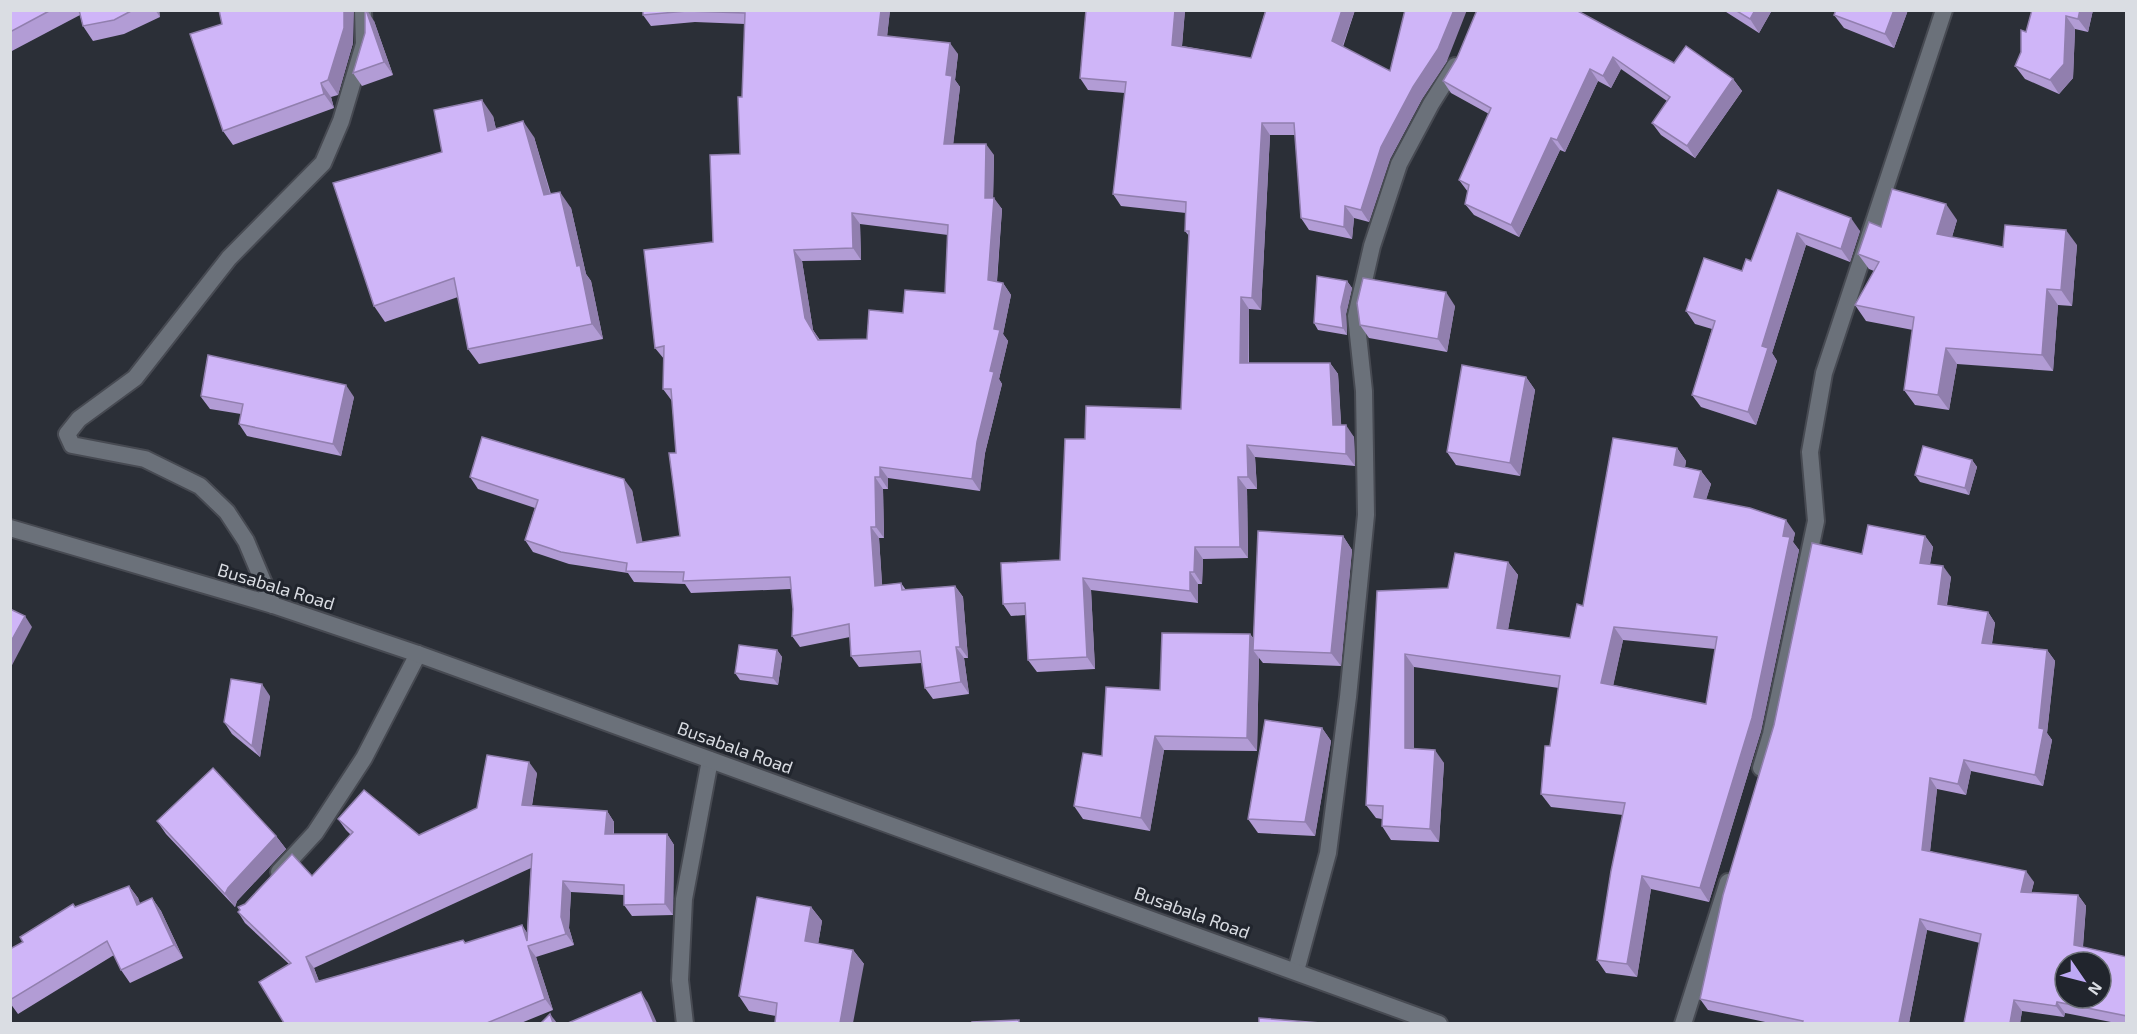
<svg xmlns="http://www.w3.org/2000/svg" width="2137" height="1034" viewBox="0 0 2137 1034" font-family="'Exo 2',sans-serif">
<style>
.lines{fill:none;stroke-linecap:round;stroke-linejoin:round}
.minor-casing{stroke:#474a52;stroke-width:20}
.tertiary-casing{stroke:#474a52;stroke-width:20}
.minor{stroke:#6b717a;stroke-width:16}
.tertiary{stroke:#6b717a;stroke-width:16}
.wall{fill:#b29cd5;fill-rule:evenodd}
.shaded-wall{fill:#917fae}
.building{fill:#cfb5f8;stroke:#917fae;stroke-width:1.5;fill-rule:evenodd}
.labels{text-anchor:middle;stroke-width:6;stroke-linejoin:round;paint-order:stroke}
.street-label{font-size:18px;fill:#dadde3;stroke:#21252d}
</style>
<rect width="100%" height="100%" fill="#2b2f37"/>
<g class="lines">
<defs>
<g id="minor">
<path d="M273 605 246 541 227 512 200 486 145 459 72 445 67 434 79 419 135 378 229 258 323 163 341 121 364 44 363 10"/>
<path d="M1761 768 1771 734 1816 521 1810 452 1824 373 1944 10"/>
<path d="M279 872 315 833 364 758 418 654"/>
<path d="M1296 971 1328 853 1348 697 1366 515 1364 391 1356 316 1372 246 1399 164 1431 104 1455 66"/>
<path d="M685 1024 680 980 684 899 710 760"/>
<path d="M1683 1024 1728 882"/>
</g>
<path id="tertiary" d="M10 528 273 605 418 654 1439 1024"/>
</defs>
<!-- minor casing -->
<use href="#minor" class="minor-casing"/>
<!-- tertiary casing -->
<use href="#tertiary" class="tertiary-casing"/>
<!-- minor -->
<use href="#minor" class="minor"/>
<!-- tertiary -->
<use href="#tertiary" class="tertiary"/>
</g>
<!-- wall -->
<g class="wall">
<path d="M10 10H159L160 17 124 34 93 41 83 26 80 15 10 52Z"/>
<path d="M643 10H890L887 36 958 54 955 80 960 87 953 144 994 155 993 198 1002 209 997 282 1003 283 1011 295 1003 334 1008 341 999 379 1002 384 985 453 980 491 888 478V489H883L884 538H879L882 585 901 583 906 590 955 586 963 597 968 658H964L969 694 933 699 925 688 922 663 859 667 851 656 850 637 800 647 792 636 793 609 791 589 691 593 685 584 634 582 628 573 569 564 533 552 525 540 535 508 478 489 470 477 632 490 642 542 680 536 676 453 672 401 663 389 664 359 655 348 713 242 740 154 745 24 695 22 651 26 643 15ZM860 224 948 235 945 293 867 339 820 340 813 330 802 261 861 260Z"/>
<path d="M1185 10 1182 46 1251 58 1265 12 1263 10H1355L1343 47 1390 71 1447 61 1422 99 1390 159 1369 222 1354 218 1352 239 1309 230 1301 218 1295 135H1270L1261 310 1249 309V363H1330L1338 374 1341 425 1354 437 1355 466 1255 457 1257 489H1247L1248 558 1203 559 1202 584H1198V603L1091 590 1095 669 1037 672 1028 660 1026 615 1011 616 1003 604 1060 560 1085 439 1181 409 1189 236 1185 231 1186 213 1121 206 1113 194 1125 93 1088 90 1080 78Z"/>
<path d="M1477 10 1733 79 1742 91 1695 158 1661 135 1652 123 1667 101 1621 69 1611 88 1598 81 1565 152 1560 150 1519 237 1474 215 1465 204 1468 192 1459 180 1489 114 1451 93 1443 81 1457 58Z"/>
<path d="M1723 10H1772L1759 33Z"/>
<path d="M1836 10H1908L1894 48 1844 28 1834 15Z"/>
<path d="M2032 10H2093L2088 32 2075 29 2073 78 2059 94 2025 79 2015 66 2021 52Z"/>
<path d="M374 21 393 75 362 86 353 73Z"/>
<path d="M353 43 338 95 331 97 334 108 233 145 223 131Z"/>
<path d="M493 116 496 129 534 137 551 194 571 208 586 274 591 281 603 339 479 364 468 349 458 297 385 322 374 306 442 152Z"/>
<path d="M1778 190 1860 231 1850 262 1806 245 1772 353 1777 361 1756 425 1701 407 1692 395 1712 329 1695 324 1686 311 1742 271 1751 261Z"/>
<path d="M1957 220 1952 237 2003 247 2077 245 2072 306 2058 305 2053 371 1957 364 1949 410 1915 405 1904 390 1913 330 1866 321 1855 305 1874 271 1869 269 1858 254 1881 227Z"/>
<path d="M1347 281 1352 288 1346 314 1347 335 1318 330 1314 323Z"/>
<path d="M1455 306 1447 352 1369 338 1360 325Z"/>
<path d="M1526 377 1535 390 1520 476 1456 465 1447 452Z"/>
<path d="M201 397H354L341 456 247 436 239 424 241 414 210 409Z"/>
<path d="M1677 448 1686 461 1685 467 1701 471 1711 484 1706 499 1795 533 1793 542 1799 550 1761 731 1709 902 1651 889 1637 977 1606 973 1597 960 1623 815 1551 807 1541 794 1550 746 1559 688 1414 667V748L1444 763 1439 842 1391 840 1382 826V819L1376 818 1366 805 1377 591 1448 588 1508 562 1518 575 1508 629 1570 638 1583 606ZM1623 640 1715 649 1706 704 1613 685Z"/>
<path d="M1972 460 1977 467 1969 495 1920 482 1915 475Z"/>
<path d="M1343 536 1352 550 1341 666 1263 663 1259 658 1257 751 1164 750 1150 831 1083 819 1074 806 1102 756 1160 690 1250 634 1254 639Z"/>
<path d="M1925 536 1933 547 1930 564 1951 577 1947 605 1988 612 1995 623 1992 644 2047 650 2055 661 2047 733 2052 740 2043 786 1971 771 1966 795 1937 789 1930 851 2034 882 2031 893 2078 895 2086 906 2083 947 2127 957V1023H2116L2065 1013 2064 1017 2022 1011 2020 1023 1980 943 1927 930 1909 1023H1770L1708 1010 1700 999 1862 554Z"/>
<path d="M777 650 782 657 778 685 740 680 735 673Z"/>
<path d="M270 696 260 757 232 734 224 722Z"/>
<path d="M1322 728 1331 741 1315 836 1258 833 1248 819Z"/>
<path d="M537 773 532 806 607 811 614 822V834H667L674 845 673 915 632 916 624 905V895L571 892 569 928 574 945 536 957 553 1010 521 1023H284L289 964 245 923 238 912 240 910 238 907 312 876 351 835 346 830 338 819 419 835 477 808ZM531 868 527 933 522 925 466 943 463 940 319 981 314 968Z"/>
<path d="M157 821 276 836 286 849 237 901 235 907 166 834Z"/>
<path d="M129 886 138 898 140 904 152 898 161 911 183 958 130 983 121 970 114 955 18 1014 10 1003V949Z"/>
<path d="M811 907 822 921 818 944 853 950 864 964 776 1016 749 1011 739 996Z"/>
</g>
<!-- shaded-wall -->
<g class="shaded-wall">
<path d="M155 10H159L160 17Z"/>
<path d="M344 10H354L353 43 338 95 328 80Z"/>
<path d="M366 10H367L374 21 393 75 384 62Z"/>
<path d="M881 10H890L886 46 878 35Z"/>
<path d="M1175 10H1185L1181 57 1172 45Z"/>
<path d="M1342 10H1355L1340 53 1332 41Z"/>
<path d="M1454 10H1467L1447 61 1422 99 1390 159 1369 222 1361 210 1381 147Z"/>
<path d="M1755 10H1772L1759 33 1750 19Z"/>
<path d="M1894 10H1908L1894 48 1885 34Z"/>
<path d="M2080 10H2093L2088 32 2078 19Z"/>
<path d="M2066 16 2075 29 2073 78 2059 94 2050 80Z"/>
<path d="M950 43 958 54 955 80 960 87 952 155 944 144 946 75Z"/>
<path d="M1613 57 1621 69 1611 88 1603 76Z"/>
<path d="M1590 69 1598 81 1565 152 1557 140Z"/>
<path d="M1733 79 1742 91 1695 158 1687 146Z"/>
<path d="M321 83 331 97 334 108 324 94Z"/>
<path d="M482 100 493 116 500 147 488 131Z"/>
<path d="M523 121 534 137 555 211 544 195Z"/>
<path d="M1262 123 1270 135 1261 310 1252 298Z"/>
<path d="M1551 138 1560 150 1519 237 1511 225Z"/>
<path d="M986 144 994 155 993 203 994 198 1002 209 996 292 988 280 985 198Z"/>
<path d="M560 192 571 208 586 274 591 281 603 339 592 324 577 266Z"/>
<path d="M1946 204 1957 220 1948 250 1937 234Z"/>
<path d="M1345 206 1354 218 1352 239 1344 227Z"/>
<path d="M852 213 860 224 861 260 853 248Z"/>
<path d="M1851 218 1860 231 1850 262 1841 249Z"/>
<path d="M2066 230 2077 245 2072 306 2061 290Z"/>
<path d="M1797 233 1806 245 1772 353 1777 361 1756 425 1748 412 1762 346Z"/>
<path d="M794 250 802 261 813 330 826 352 805 318Z"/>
<path d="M1347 281 1352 288 1346 314 1347 335 1343 328 1341 307Z"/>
<path d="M1003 283 1011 295 1003 334 1008 341 999 379 1002 384 985 453 980 491 972 479 977 442 990 371 994 329Z"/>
<path d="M2047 289 2058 305 2053 371 2042 355Z"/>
<path d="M1446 292 1455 306 1447 352 1438 339Z"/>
<path d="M1241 297 1249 309 1248 375 1240 363Z"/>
<path d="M1946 348 1957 364 1949 410 1938 395Z"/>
<path d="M1330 363 1338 374 1342 437 1333 425Z"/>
<path d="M1526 377 1535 390 1520 476 1510 463Z"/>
<path d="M346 385 354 397 341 456 333 444Z"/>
<path d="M1346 425 1354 437 1355 466 1346 454Z"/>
<path d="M1247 445 1255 457 1257 489 1248 477Z"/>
<path d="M1677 448 1686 461 1683 479 1674 465Z"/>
<path d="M1972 460 1977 467 1969 495 1965 488Z"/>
<path d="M880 467 888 478V489L880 477Z"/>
<path d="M1701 471 1711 484 1703 510 1694 497Z"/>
<path d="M875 477 883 489 884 538 876 527Z"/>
<path d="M1238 477 1247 489 1248 558 1240 547Z"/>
<path d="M624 479 632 490 645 554 637 543Z"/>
<path d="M1786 520 1795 533 1793 542 1799 550 1761 731 1709 902 1700 888Z"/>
<path d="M871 527 879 538 883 597 875 586Z"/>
<path d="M1343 536 1352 550 1341 666 1331 653Z"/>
<path d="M1925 536 1933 547 1928 574 1920 563Z"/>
<path d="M1195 547 1203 559 1202 584 1194 572Z"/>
<path d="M1508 562 1518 575 1506 641 1497 628Z"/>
<path d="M1943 566 1951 577 1945 615 1938 604Z"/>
<path d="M1190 572 1198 584V603L1190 591Z"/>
<path d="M1083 578 1091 590 1095 669 1087 657Z"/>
<path d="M955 586 963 597 968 658 960 647Z"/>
<path d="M1988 612 1995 623 1990 654 1982 643Z"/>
<path d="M25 616 32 627 10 669V643Z"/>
<path d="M1614 627 1623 640 1611 696 1601 683Z"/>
<path d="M1250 634 1259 647 1253 650 1259 658 1257 751 1247 738Z"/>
<path d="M956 647 964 658 969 694 961 682Z"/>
<path d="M777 650 782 657 778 685 773 678Z"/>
<path d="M2047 650 2055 661 2047 733 2052 740 2043 786 2035 775 2039 728Z"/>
<path d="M1405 654 1414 667V761L1405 748Z"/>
<path d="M262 684 270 696 260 757 252 746Z"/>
<path d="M1322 728 1331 741 1315 836 1305 822Z"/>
<path d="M1155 736 1164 750 1150 831 1141 818Z"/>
<path d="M1435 750 1444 763 1439 842 1430 829Z"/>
<path d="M1964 760 1971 771 1966 795 1958 784Z"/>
<path d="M529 762 537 773 530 816 522 805Z"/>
<path d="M1930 778 1937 789 1929 861 1922 850Z"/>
<path d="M607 811 614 822 613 845 605 834Z"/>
<path d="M667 834 674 845 673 915 665 904Z"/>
<path d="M276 836 286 849 237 901 235 907 225 894 228 888Z"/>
<path d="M2026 871 2034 882 2029 903 2021 892Z"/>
<path d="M1642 876 1651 889 1637 977 1627 964Z"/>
<path d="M563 881 571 892 569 928 574 945 566 934 561 917Z"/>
<path d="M129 886 138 898 146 918 137 905Z"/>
<path d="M2078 895 2086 906 2082 956 2074 945Z"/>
<path d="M152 898 161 911 183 958 174 945Z"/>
<path d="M811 907 822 921 816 956 805 941Z"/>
<path d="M1920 919 1927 930 1909 1023H1899Z"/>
<path d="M522 925 529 936 527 941Z"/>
<path d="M528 946 536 957 553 1010 545 999Z"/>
<path d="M853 950 864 964 853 1023H840Z"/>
<path d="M306 957 314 968 323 993 316 982Z"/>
<path d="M641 992 648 1003 657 1023H654Z"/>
<path d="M2014 1000 2022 1011 2020 1023H2010Z"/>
<path d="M2057 1002 2065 1013 2064 1017 2056 1006Z"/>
<path d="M550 1014 557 1023H553Z"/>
</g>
<!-- building -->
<g class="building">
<path d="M10 10H51L10 32Z"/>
<path d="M79 10H133L114 20 83 26Z"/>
<path d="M219 10H344V28L328 80 321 83 324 94 223 131 190 34 222 24Z"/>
<path d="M365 10H366L384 62 353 73 365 33Z"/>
<path d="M643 10H881L878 35 950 43 946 75 952 76 944 144H986L985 198H994L988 280 1003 283 994 329 1000 330 990 371 994 372 977 442 972 479 880 467V477H875L876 527H871L875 586 901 583 902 590 955 586 960 647H956L961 682 925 688 920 651 851 656 849 624 792 636 793 609 790 577 683 581 684 572 626 571 627 563 561 552 525 540 538 500 470 477 482 437 624 479 637 543 680 536 669 453H676L671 389H663L664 346 655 348 644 250 713 242 710 155 740 154 738 97H742L745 13 687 11 643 15ZM852 213 948 225 945 293 905 290 903 313 869 310 867 339 818 340 805 318 794 250 853 248Z"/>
<path d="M1086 10H1175L1172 45 1251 58 1266 10H1342L1332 41 1390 71 1405 10H1454L1438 49 1413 87 1381 147 1361 210 1345 206 1344 227 1301 218 1294 123H1262L1252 298 1241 297 1240 363H1330L1333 425H1346V454L1247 445 1248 477H1238L1240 547H1195L1194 572H1190V591L1083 578 1087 657 1028 660 1025 603 1003 604 1001 563 1060 560 1065 439H1085L1086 406 1181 409 1189 231H1185L1186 202 1113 194 1126 82 1080 78Z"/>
<path d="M1477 10H1576L1674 63 1686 46 1733 79 1687 146 1652 123 1670 97 1613 57 1603 76 1590 69 1557 140 1551 138 1511 225 1465 204 1469 185 1459 180 1491 108 1443 81 1457 58Z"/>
<path d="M1735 10H1755L1750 19Z"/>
<path d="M1836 10H1894L1885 34 1834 15Z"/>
<path d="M2032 10H2080L2078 19 2066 16 2064 64 2050 80 2015 66 2021 52V30L2026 32Z"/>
<path d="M482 100 488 131 523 121 544 195 560 192 577 266 580 265 592 324 468 349 454 278 374 306 333 183 442 152 434 110Z"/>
<path d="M1892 189 1946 204 1937 234 2003 247 2005 225 2066 230 2061 290 2047 289 2042 355 1946 348 1938 395 1904 390 1914 317 1855 305 1879 262 1858 254 1869 222 1881 227Z"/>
<path d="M1778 190 1851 218 1841 249 1797 233 1762 346 1768 348 1748 412 1692 395 1715 321 1686 311 1704 258 1742 271 1746 259 1751 261Z"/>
<path d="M1317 276 1347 281 1341 307 1343 328 1314 323Z"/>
<path d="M1363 278 1446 292 1438 339 1360 325 1357 303Z"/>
<path d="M208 355 346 385 333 444 239 424 243 404 201 396Z"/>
<path d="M1462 365 1526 377 1510 463 1447 452Z"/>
<path d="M1613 438 1677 448 1674 465 1701 471 1694 497 1750 508 1786 520 1783 536 1790 537 1752 718 1700 888 1642 876 1627 964 1597 960 1611 871 1625 803 1541 794 1545 746H1550L1560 676 1405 654V748L1435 750 1430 829 1382 826 1383 806 1366 805 1377 591 1448 588 1455 553 1508 562 1497 628 1570 638 1577 604 1583 606ZM1614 627 1717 637 1706 704 1601 683Z"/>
<path d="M1923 446 1972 460 1965 488 1915 475Z"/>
<path d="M1868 525 1925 536 1920 563 1943 566 1938 604 1988 612 1982 643 2047 650 2039 728 2044 729 2035 775 1964 760 1958 784 1930 778 1922 850 2026 871 2021 892 2078 895 2074 945 2127 957V1016L2057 1002 2056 1006 2014 1000 2010 1023H1964L1981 934 1920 919 1899 1023H1802L1803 1021 1700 999 1723 895 1774 725 1812 543 1862 554ZM2065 962H2101V998H2065Z"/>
<path d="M1258 531 1343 536 1331 653 1253 650Z"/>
<path d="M10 609 25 616 10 643Z"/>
<path d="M1162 633 1250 634 1247 738 1155 736 1141 818 1074 806 1083 753 1102 756 1106 687 1160 690Z"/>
<path d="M739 645 777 650 773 678 735 673Z"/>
<path d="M231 679 262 684 252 746 224 722Z"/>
<path d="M1265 720 1322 728 1305 822 1248 819Z"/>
<path d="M487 755 529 762 522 805 607 811 605 834H667L665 904 624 905V885L563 881 561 917 566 934 528 946 545 999 487 1023H284L259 982 291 963 238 912 240 910 238 907 245 904 292 854 312 876 353 832 338 819 364 790 419 835 477 808ZM532 854 527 941 522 925 465 943 463 940 316 982 306 957Z"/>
<path d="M213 768 276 836 228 888 225 894 157 821Z"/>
<path d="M129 886 137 905 152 898 174 945 121 970 107 941 10 1000V949L23 942 20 937 73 904 75 907Z"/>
<path d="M757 897 811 907 805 941 853 950 840 1023H775L777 1003 739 996Z"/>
<path d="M641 992 654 1023H568Z"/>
<path d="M550 1014 553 1023H541Z"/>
<path d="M1259 1018 1321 1023H1259Z"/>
<path d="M1019 1020V1023H972V1022Z"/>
</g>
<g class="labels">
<!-- street labels -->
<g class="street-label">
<text transform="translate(276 587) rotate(17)" y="6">Busabala Road</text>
<text transform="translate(735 748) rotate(20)" y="6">Busabala Road</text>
<text transform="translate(1192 913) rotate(20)" y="6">Busabala Road</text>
</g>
</g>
<!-- border -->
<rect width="2137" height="1034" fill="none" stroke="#dadde3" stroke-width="24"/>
<!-- north arrow -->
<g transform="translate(2083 980) rotate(125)"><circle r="28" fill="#21252d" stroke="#6b6f76" stroke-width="1.5"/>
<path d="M0-4.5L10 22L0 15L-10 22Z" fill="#bea9f5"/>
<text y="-9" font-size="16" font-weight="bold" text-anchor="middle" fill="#dadde3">N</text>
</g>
</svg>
